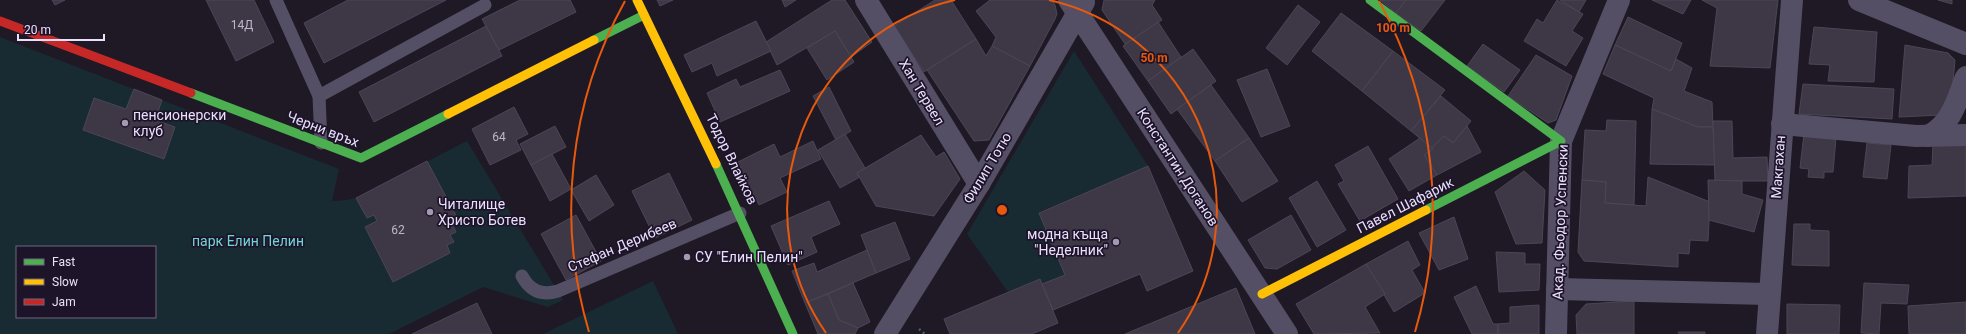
<svg xmlns="http://www.w3.org/2000/svg" width="1966" height="334" viewBox="0 0 1966 334" font-family="Roboto,sans-serif">
<style>
.green{fill:#182b32;fill-rule:evenodd}
.building{fill:#3e3846;stroke:#4c4557}
.lines{fill:none;stroke-linecap:round;stroke-linejoin:round}
.path{stroke:#515666;stroke-width:2.5;stroke-dasharray:2 3;stroke-linecap:butt}
.lane{stroke:#554f65;stroke-width:13}
.street{stroke:#554f65;stroke-width:22}
.fast{stroke:#4caf50;stroke-width:9}
.slow{stroke:#ffc107;stroke-width:9}
.jam{stroke:#c62828;stroke-width:9}
.ring{fill:none;stroke:#e8590c;stroke-width:2}
.poi-dot{fill:#a39ab1;stroke:#1d142a;stroke-width:1.5}
.labels{text-anchor:middle;stroke-width:3.5;stroke-linejoin:round;paint-order:stroke}
.number-label{font-size:12px;fill:#bfb6ce}
.street-label{font-size:14px;fill:#eae0fc;stroke:#1d142a}
.poi-label{font-size:14px;fill:#eae0fc;stroke:#1d142a;text-anchor:start}
.park-label{font-size:14px;fill:#71d7d5;stroke:#1d142a}
.centre{fill:#e8590c;stroke:#1d142a;stroke-width:2}
.ring-label{font-size:12px;text-anchor:middle;font-weight:bold;fill:#e8590c;stroke:#1d142a;stroke-width:3.5;stroke-linejoin:round;paint-order:stroke}
</style>
<rect width="100%" height="100%" fill="#1e1925"/>
<!-- green -->
<g class="green">
<path d="M0 37 339 169 332 201 346 200 356 198 467 141 563 300 548 307 483 287 389 334H0ZM17 247H155V317H17Z"/>
<path d="M1074 51 1148 166 1039 212 1065 275 1042 284 1040 279 1008 292 967 234Z"/>
<path d="M653 281 678 334H543Z"/>
</g>
<!-- building -->
<g class="building">
<path d="M52 0H65L55 5Z"/>
<path d="M206 0H254L274 42 236 61Z"/>
<path d="M348 0H446L324 63 304 23Z"/>
<path d="M520 0H570L576 12 499 50 482 19Z"/>
<path d="M657 0H673L660 6Z"/>
<path d="M782 0H796L785 7Z"/>
<path d="M832 0H845L872 42 851 57 835 31 777 65 766 42Z"/>
<path d="M935 0H951L976 39 924 72 894 26Z"/>
<path d="M990 0H1052L1055 5 1057 14 1055 19 1030 66 992 46 996 37 976 11Z"/>
<path d="M1104 0H1155L1152 5 1162 20 1125 44 1104 13 1102 10Z"/>
<path d="M1380 0H1406L1396 13Z"/>
<path d="M1406 0H1445L1421 31 1396 13Z"/>
<path d="M1557 0 1583 14 1572 31 1583 38 1566 66 1524 41 1537 19 1543 23Z"/>
<path d="M1560 0H1586L1579 12Z"/>
<path d="M1652 0H1691L1683 14Z"/>
<path d="M1702 0H1778L1770 68 1710 66 1717 8Z"/>
<path d="M1938 0H1952V4Z"/>
<path d="M1298 5 1320 22 1287 65 1266 48Z"/>
<path d="M1341 13 1393 51 1362 91 1312 51Z"/>
<path d="M1628 17 1682 43 1671 71 1615 45Z"/>
<path d="M756 21 771 51 717 76 712 63 692 72 684 55Z"/>
<path d="M1158 22 1181 57 1148 81 1123 46Z"/>
<path d="M486 26 502 56 374 122 359 92Z"/>
<path d="M1814 27 1877 32 1874 82 1828 81 1830 65 1809 64Z"/>
<path d="M835 31 854 62 827 80 807 48Z"/>
<path d="M976 39 986 56 992 46 1030 66 989 140 974 141 927 70Z"/>
<path d="M1483 44 1520 70 1504 92 1467 66Z"/>
<path d="M1615 45 1671 71 1676 59 1692 68 1684 91 1712 102 1713 127H1698L1652 109 1654 98 1603 74Z"/>
<path d="M1905 45 1948 53 1955 60 1952 93 1941 115 1899 117Z"/>
<path d="M1193 49 1216 81 1171 114 1148 81Z"/>
<path d="M1393 51 1445 90 1411 131 1362 91Z"/>
<path d="M1536 55 1572 76 1556 120 1548 123 1508 96Z"/>
<path d="M1267 69 1290 126 1261 137 1237 80Z"/>
<path d="M780 70 790 91 720 122 707 93 736 79 740 87Z"/>
<path d="M1803 84 1894 89 1892 119 1799 114Z"/>
<path d="M1211 85 1249 138 1215 161 1177 109Z"/>
<path d="M829 87 851 131 836 140 813 96Z"/>
<path d="M134 89 162 100 155 120 175 127 164 159 83 130 94 98 126 109Z"/>
<path d="M1441 96 1471 121 1453 143 1444 136 1433 149 1411 131Z"/>
<path d="M514 107 528 134 516 140 521 150 490 165 472 129Z"/>
<path d="M1652 109 1698 127H1713L1715 165 1650 164Z"/>
<path d="M1607 120 1636 121 1634 205 1605 203 1606 182 1582 180 1585 130 1606 131Z"/>
<path d="M1713 121H1732L1733 158 1767 157 1768 181H1715Z"/>
<path d="M555 126 566 147 531 165 520 144Z"/>
<path d="M1467 126 1481 152 1437 175 1424 155 1444 136 1453 143Z"/>
<path d="M845 134 865 168 857 173 860 177 840 188 818 150Z"/>
<path d="M1804 134 1836 138 1833 172H1824V178L1808 177 1809 169 1800 168Z"/>
<path d="M921 135 936 157 944 152 960 179 934 216 876 206 857 173Z"/>
<path d="M1249 138 1278 181 1242 202 1215 161Z"/>
<path d="M1420 138 1433 149 1424 155 1437 175 1409 191 1389 159Z"/>
<path d="M813 141 821 159 780 178 787 192 759 205 738 162 774 144 780 157Z"/>
<path d="M1966 141V196L1908 198 1909 166 1932 165 1933 143Z"/>
<path d="M1867 143 1891 145 1887 179 1863 177Z"/>
<path d="M1368 146 1398 199 1360 221 1338 184 1344 181 1335 165Z"/>
<path d="M552 154 571 189 550 201 531 165Z"/>
<path d="M427 161 460 223 453 226 456 232 450 235 454 242 447 245 450 253 393 282 365 227 377 221 374 215 367 218 356 198Z"/>
<path d="M1148 166 1193 271 1147 291 1140 274 1053 310 1042 284 1065 275 1039 213Z"/>
<path d="M1524 171 1545 190 1542 243 1516 244 1495 192Z"/>
<path d="M669 173 692 220 655 238 632 191Z"/>
<path d="M596 175 614 205 589 221 571 190Z"/>
<path d="M1648 177 1710 202 1708 241 1690 240 1689 254 1678 253V267L1584 261 1578 252 1582 180 1606 182 1605 203 1646 206Z"/>
<path d="M1708 180 1742 181V194L1763 200 1754 232 1709 220Z"/>
<path d="M1317 181 1346 230 1317 247 1289 198Z"/>
<path d="M829 201 840 224 811 237 817 252 788 265 771 226Z"/>
<path d="M576 215 601 261 566 280 541 234Z"/>
<path d="M1291 215 1311 250 1277 269 1265 268 1248 240Z"/>
<path d="M1454 217 1468 259 1439 270 1419 233Z"/>
<path d="M895 222 910 259 876 273 861 235Z"/>
<path d="M1794 224H1810V230L1829 231V266L1792 265Z"/>
<path d="M1408 241 1420 265 1412 270 1425 293 1394 312 1366 264Z"/>
<path d="M867 250 876 273 805 303 792 271 814 263 817 272Z"/>
<path d="M1496 252 1525 253V264H1540L1539 290 1499 292Z"/>
<path d="M1366 264 1385 294 1365 307 1380 333 1314 334 1296 304Z"/>
<path d="M1040 279 1058 323 1032 334H950L944 319Z"/>
<path d="M853 283 870 322 858 328 839 320 828 294Z"/>
<path d="M1864 283 1909 285 1907 304 1881 303 1879 334 1861 333Z"/>
<path d="M1476 286 1493 324H1498V334H1472L1454 297Z"/>
<path d="M1236 288 1255 334H1125Z"/>
<path d="M828 294 839 320 858 328 855 334H818L805 303Z"/>
<path d="M1634 301V334H1577L1576 315 1586 304Z"/>
<path d="M1966 302V334H1909L1908 306Z"/>
<path d="M477 303 492 334H412Z"/>
<path d="M1787 304 1840 305 1839 334H1787Z"/>
<path d="M1539 305V334H1498V324L1510 323V307Z"/>
<path d="M1678 332H1705V334H1679Z"/>
</g>
<g class="lines">
<!-- path -->
<path class="path" d="M919 329 925 334"/>
<!-- lane -->
<g class="lane">
<path d="M276 0 319 96 321 143"/>
<path d="M319 96 485 5"/>
<path d="M522 276C530 291 542 296 558 291L740 213"/>
</g>
<!-- street -->
<g class="street">
<path d="M866 0 979 184"/>
<path d="M1069 0 1287 334"/>
<path d="M1859 0 1966 44"/>
<path d="M1782 124 1916 136 1966 135"/>
<path d="M1928 136C1952 124 1957 100 1966 77"/>
<path d="M1557 289 1768 294"/>
<path d="M885 334 979 184 1084 2"/>
<path d="M1556 334 1561 141 1619 0"/>
<path d="M1767 334 1792 0"/>
</g>
<!-- fast -->
<g class="fast">
<path d="M1370 0 1561 141 1426 210"/>
<path d="M594 40 644 15"/>
<path d="M191 93 361 158 448 114"/>
<path d="M716 164 793 334"/>
</g>
<!-- slow -->
<g class="slow">
<path d="M637 0 716 164"/>
<path d="M448 114 594 40"/>
<path d="M1262 294 1426 210"/>
</g>
<!-- jam -->
<path class="jam" d="M0 21 191 93"/>
</g>
<!-- distance rings -->
<g class="ring">
<path d="M826 333A215 215 0 0 1 955 0M1049 0A215 215 0 0 1 1178 333"/>
<path d="M589 332A431 431 0 0 1 625 1M1379 1A431 431 0 0 1 1415 332"/>
</g>
<!-- markers -->
<g class="poi-dot">
<circle cx="125" cy="123" r="4"/>
<circle cx="430" cy="212" r="4"/>
<circle cx="1116" cy="242" r="4"/>
<circle cx="687" cy="257" r="4"/>
</g>
<g class="labels">
<!-- number labels -->
<g class="number-label">
<text x="242" y="29">14Д</text>
<text x="499" y="141">64</text>
<text x="398" y="234">62</text>
</g>
<!-- street labels -->
<g class="street-label">
<text transform="translate(922 92) rotate(59)" y="5">Хан Тервел</text>
<text transform="translate(323 129) rotate(21)" y="5">Черни връх</text>
<text transform="translate(732 159) rotate(64)" y="5">Тодор Влайков</text>
<text transform="translate(1178 167) rotate(57)" y="5">Константин Доганов</text>
<text transform="translate(1778 167) rotate(-86)" y="5">Макгахан</text>
<text transform="translate(987 168) rotate(-59)" y="5">Филип Тотю</text>
<text transform="translate(1405 205) rotate(-27)" y="5">Павел Шафарик</text>
<text transform="translate(1560 222) rotate(-88)" y="5">Акад. Фьодор Успенски</text>
<text transform="translate(622 245) rotate(-23)" y="5">Стефан Дерибеев</text>
</g>
<!-- poi labels -->
<g class="poi-label">
<text x="133" y="120">пенсионерски<tspan x="133" dy="16">клуб</tspan></text>
<text x="438" y="209">Читалище<tspan x="438" dy="16">Христо Ботев</tspan></text>
<text x="1108" y="239" text-anchor="end">модна къща<tspan x="1108" dy="16">"Неделник"</tspan></text>
<text x="695" y="262">СУ "Елин Пелин"</text>
</g>
<!-- park labels -->
<g class="park-label">
<text x="248" y="246">парк Елин Пелин</text>
</g>
</g>
<circle cx="1002" cy="210" r="6" class="centre"/>
<g class="ring-label">
<text x="1393" y="32">100 m</text>
<text x="1154" y="62">50 m</text>
</g>
<!-- legend -->
<rect x="16" y="246" width="140" height="72" fill="#1d142a" stroke="#6f667e"/>
<rect x="24" y="259" width="20" height="6" fill="#4caf50" stroke="#6f667e"/>
<text x="52" y="266" font-size="12" fill="#eae0fc">Fast</text>
<rect x="24" y="279" width="20" height="6" fill="#ffc107" stroke="#6f667e"/>
<text x="52" y="286" font-size="12" fill="#eae0fc">Slow</text>
<rect x="24" y="299" width="20" height="6" fill="#c62828" stroke="#6f667e"/>
<text x="52" y="306" font-size="12" fill="#eae0fc">Jam</text>
<!-- scale -->
<path d="M18 34v6h86v-6" fill="none" stroke="#eae0fc" stroke-width="2"/>
<text x="24" y="34" font-size="12" fill="#eae0fc" stroke="#1d142a" stroke-width="3" paint-order="stroke">20 m</text>
</svg>
